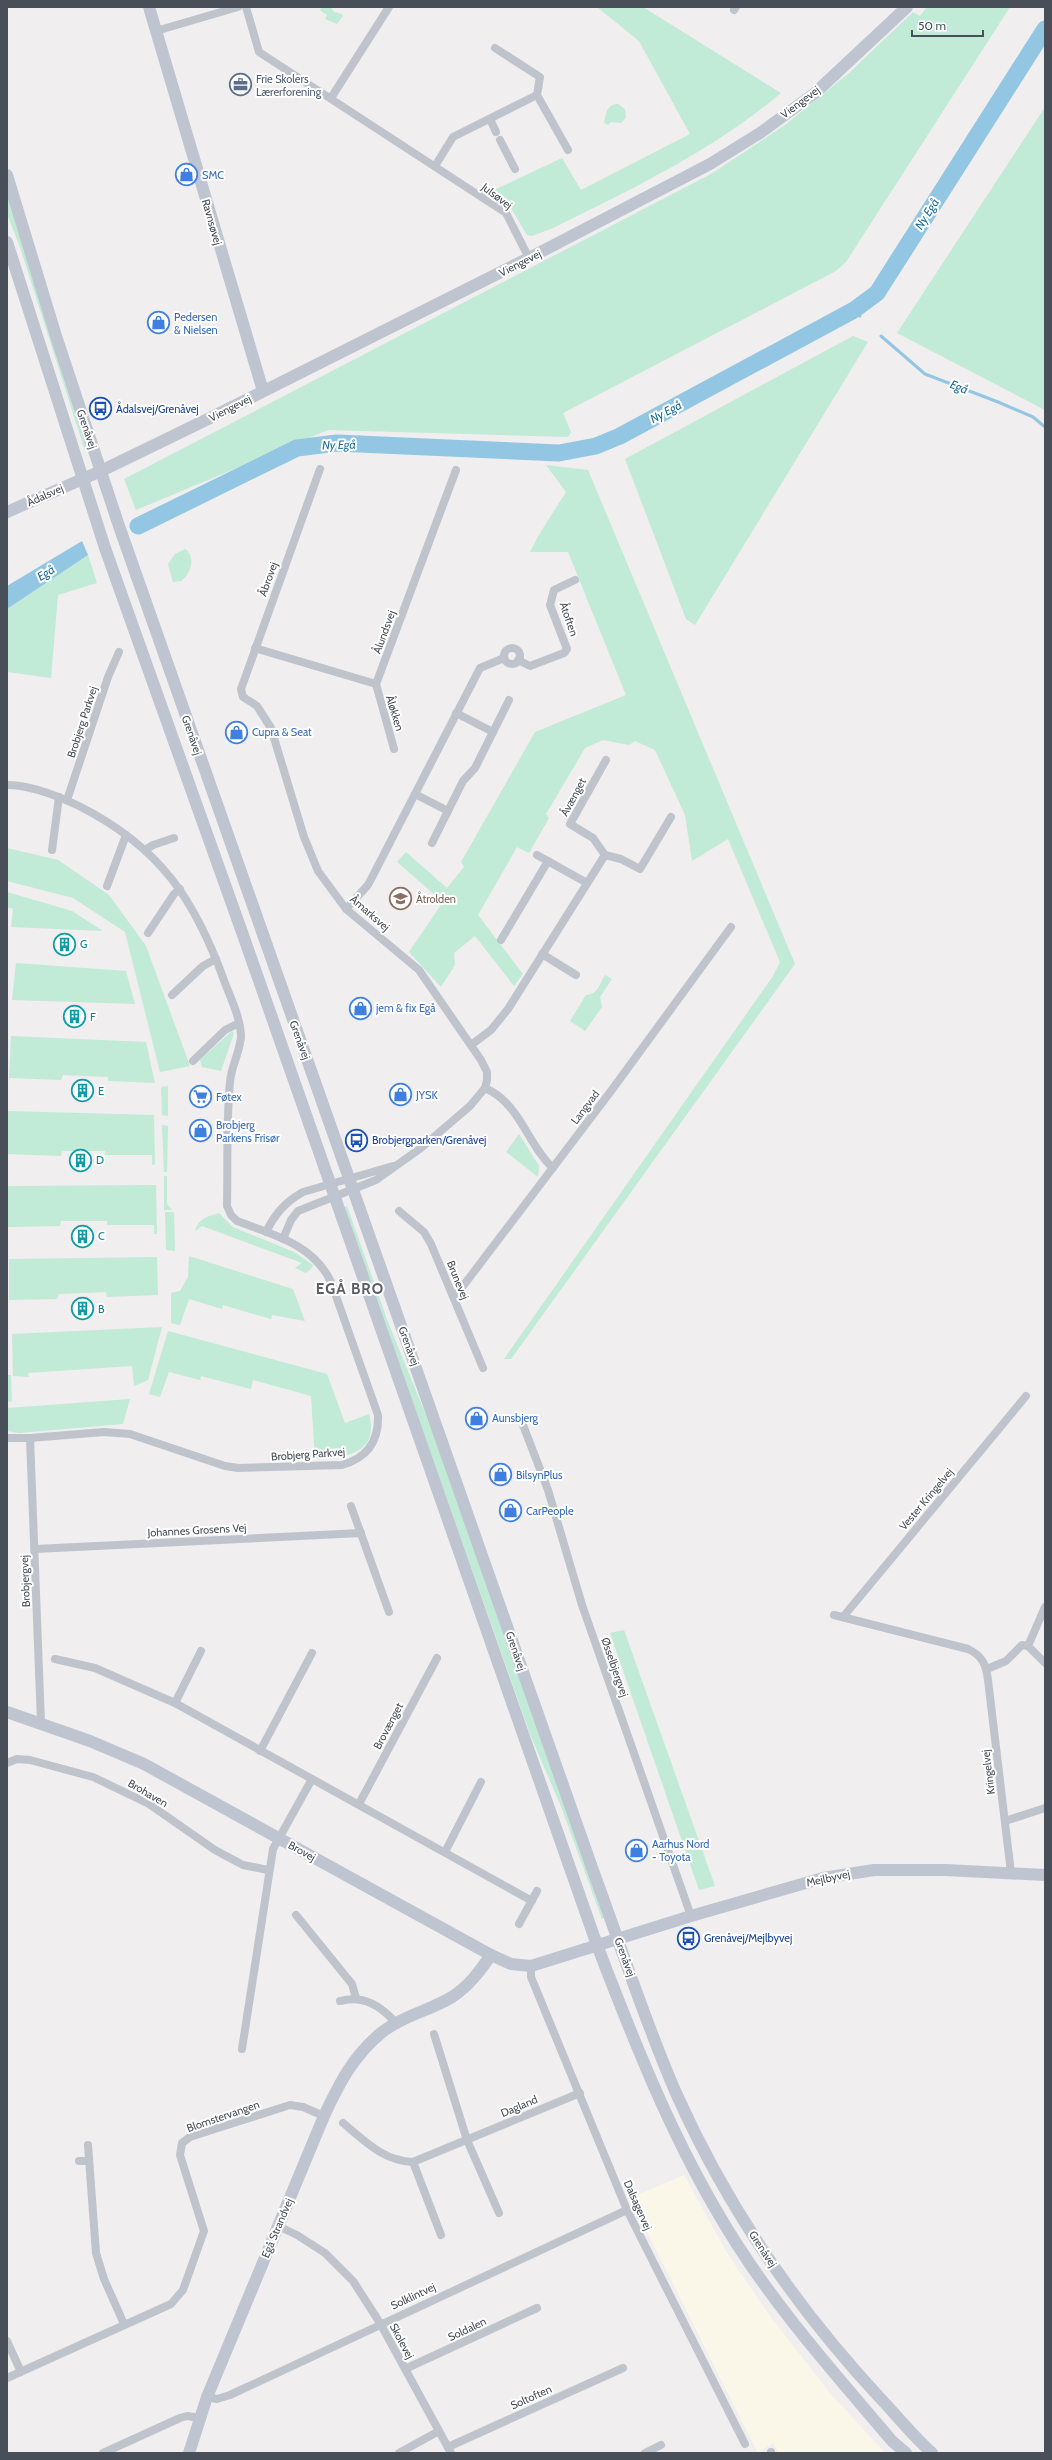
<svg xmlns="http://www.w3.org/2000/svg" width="1052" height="2460" viewBox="0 0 1052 2460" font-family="Cabin,sans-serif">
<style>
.commercial{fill:#faf7e9}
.green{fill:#c1ead7}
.water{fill:#93c6e2}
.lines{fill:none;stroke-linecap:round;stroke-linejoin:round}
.stream{stroke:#93c6e2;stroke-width:3}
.river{stroke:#93c6e2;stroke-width:17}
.street{stroke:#bec3cc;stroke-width:8}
.secondary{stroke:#bec4d0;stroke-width:12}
.labels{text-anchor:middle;stroke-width:4;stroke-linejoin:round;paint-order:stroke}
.service-label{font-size:11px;fill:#4e5e75;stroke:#fff;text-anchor:start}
.street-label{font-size:11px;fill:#484f59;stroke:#fff}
.shop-label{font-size:11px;fill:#366cbe;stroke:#fff;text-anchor:start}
.transit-label{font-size:11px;fill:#164399;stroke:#fff;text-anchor:start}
.education-label{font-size:11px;fill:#785e54;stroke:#fff;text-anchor:start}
.culture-label{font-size:11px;fill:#0d838f;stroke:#fff;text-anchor:start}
.water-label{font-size:12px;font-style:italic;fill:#1b6d99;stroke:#fff}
.district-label{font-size:15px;font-weight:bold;letter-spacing:1px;fill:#5b5d62;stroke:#fff}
</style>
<rect width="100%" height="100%" fill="#f0eeee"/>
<!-- commercial -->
<path class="commercial" d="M684 2175 727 2253 770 2316 829 2392 885 2453H779L773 2443 758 2453 630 2198Z"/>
<!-- green -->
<g class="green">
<path d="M322 7H331L334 12 342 14 343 16 337 24 325 19 327 15 320 10Z"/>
<path d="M597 7H643L781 93C712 151 632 189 553 228L532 236 527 235 512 210 492 191 562 158 581 190 690 134 639 41Z"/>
<path d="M927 7H1010L846 262 836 271 563 413 571 432 568 437 328 430 136 510 124 479 711 174 785 125 849 73 913 12 920 16Z"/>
<path d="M618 104 625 109 626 118 621 123 611 122 608 125 604 123C606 113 607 104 618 104Z"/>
<path d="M1045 107V410L897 333Z"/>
<path d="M7 194 88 450 85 451 20 247 7 214Z"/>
<path d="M853 336 868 342 695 625 686 619 625 459Z"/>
<path d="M546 465 588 470 795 964 511 1359H504L773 976 780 962 728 839 692 861 685 815 655 750 635 741 629 745 603 740 585 748 546 814 549 818 529 853 517 847 478 915 523 974 514 986 475 936 454 953 455 965 441 987 409 952 443 902 397 862 406 852 447 888 464 867 461 862 535 732 626 695 568 552H530L540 533 566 492Z"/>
<path d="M185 549C197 557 190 574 181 581L173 582 168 564 175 554Z"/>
<path d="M88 555 97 583 58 595 51 678 7 672V609Z"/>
<path d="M7 848 58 860 109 895 146 946 190 1066 160 1072 125 932 73 898 7 881Z"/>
<path d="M7 892 72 911 103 931 11 927 13 909 7 907Z"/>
<path d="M16 963 126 971 135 1004 12 1000Z"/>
<path d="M605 975 612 979 600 997 602 1007 585 1031 570 1021 586 995C599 994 599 984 605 975Z"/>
<path d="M232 1031 234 1033 221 1071 202 1067 200 1060Z"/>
<path d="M11 1036 146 1042 155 1083 108 1081V1077L63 1075 61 1080 9 1078Z"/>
<path d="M168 1086V1116L162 1115 161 1087Z"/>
<path d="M8 1111 154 1115 155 1164 152 1165V1155H105V1151H62L61 1156 7 1154Z"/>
<path d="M162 1125 168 1126 167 1172H164Z"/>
<path d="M519 1134 539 1166 538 1177 506 1152Z"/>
<path d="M164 1176H167V1204L172 1210H164Z"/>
<path d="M156 1185 157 1234H154V1225H107V1221H61L60 1226 8 1227 7 1186Z"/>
<path d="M347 1206 388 1322 432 1430 604 1918 602 1919 562 1809 530 1734 344 1207Z"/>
<path d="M165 1212H174L175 1251 166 1250Z"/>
<path d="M219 1213 233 1227 294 1252 313 1265 312 1268 306 1273 295 1268 302 1263 202 1226 195 1231C198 1219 208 1216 219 1213Z"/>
<path d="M189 1256 293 1289 305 1321 272 1315 271 1319 223 1305 222 1309 189 1299 180 1325 171 1323V1293L180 1291 188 1277Z"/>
<path d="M157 1257 158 1295 107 1297 106 1292 59 1294 57 1299 9 1300V1259Z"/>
<path d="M162 1327 148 1380 134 1386 132 1366 28 1373 29 1377 13 1376 12 1334Z"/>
<path d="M168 1331 327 1374 345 1423 369 1414C380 1454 344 1458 315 1459L311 1396 253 1380 251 1389 201 1376 200 1380 169 1372 160 1397 149 1394Z"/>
<path d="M7 1375H11L12 1401 7 1402Z"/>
<path d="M130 1399 123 1424 19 1433 7 1431V1408Z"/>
<path d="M624 1630 715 1886 699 1890 610 1633Z"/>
</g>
<!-- water -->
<path class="water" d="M82 541 88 555 7 609V586Z"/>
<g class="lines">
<!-- stream -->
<g class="stream">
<path d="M854 310 860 316"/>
<path d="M881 336 925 374 998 402 1033 417 1045 427"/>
</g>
<!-- river -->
<path class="river" d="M138 526 297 448 337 443 559 453 596 446 620 436 854 310 877 293 1045 29"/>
<!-- street -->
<g class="street">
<path d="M246 7 259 52 506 213 529 258"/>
<path d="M734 10 736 7"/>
<path d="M156 31 238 7"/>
<path d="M495 48 540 77 537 95 568 150"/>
<path d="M331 98 389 7"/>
<path d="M490 119 496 132"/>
<path d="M500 140 515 169"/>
<path d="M435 166 453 137 537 95"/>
<circle cx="512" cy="656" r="8"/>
<path d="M255 648 376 684 456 470"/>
<path d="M518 660 530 666 564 653 567 649 550 605 554 590 575 580"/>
<path d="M376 684 394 749"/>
<path d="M456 713 493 732"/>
<path d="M606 760 570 824 593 838 605 855 621 859 640 869 671 817"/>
<path d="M7 785C31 785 58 796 79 806 160 847 195 899 225 983 231 999 240 1017 241 1035 241 1050 231 1066 230 1082 226 1123 228 1165 227 1206L231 1215 237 1221C274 1235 313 1244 331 1282L378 1415C379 1441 367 1458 342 1465L238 1468 225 1466 130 1434 104 1432 30 1438H7"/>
<path d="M415 794 448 811"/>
<path d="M67 800 108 677 119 652"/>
<path d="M432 843 463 781 475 768 509 700"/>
<path d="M52 850 59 797"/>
<path d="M145 850 153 845 174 838"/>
<path d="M537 855 587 883"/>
<path d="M107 886 126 835"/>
<path d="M346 909 368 885 480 668 504 658"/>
<path d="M148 933 174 894 180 889"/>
<path d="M501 940 548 861"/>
<path d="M542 954 576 975"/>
<path d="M172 995 203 966 216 959"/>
<path d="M471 1045 491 1030 508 1009 605 855"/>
<path d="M193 1061 225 1030 239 1023"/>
<path d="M485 1088C520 1103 527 1144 553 1168"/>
<path d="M399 1211 424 1232 431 1244 483 1368"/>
<path d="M266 1232C275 1214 285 1202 303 1192L393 1166"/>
<path d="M283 1239 291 1220 298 1211 376 1180 421 1148 470 1106 485 1088 487 1080V1072L481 1060 419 970 346 909 318 871 304 837 271 728 257 706 243 697 241 689 320 469"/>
<path d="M454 1298 611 1091 731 927"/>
<path d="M523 1425 548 1490 582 1605 691 1916"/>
<path d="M30 1438 41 1723"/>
<path d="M351 1506 389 1612"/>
<path d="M35 1549 361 1533"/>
<path d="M1045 1607 1028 1646 1045 1663"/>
<path d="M834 1615 968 1649C983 1656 986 1665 988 1680L1011 1873"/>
<path d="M843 1617 1026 1396"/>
<path d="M55 1659 95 1668 175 1703 532 1901"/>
<path d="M987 1669 1006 1661 1022 1645 1028 1646"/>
<path d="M175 1703 201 1651"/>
<path d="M260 1751 312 1653"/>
<path d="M7 1763 17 1759 30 1760 93 1777 149 1804 215 1850 243 1865 268 1870"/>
<path d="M359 1804 437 1658"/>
<path d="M1005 1821 1045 1808"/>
<path d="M445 1852 481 1782"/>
<path d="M296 1915 352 1984 356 1998"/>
<path d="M519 1924 537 1891"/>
<path d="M531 1966V1977L627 2210 745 2444"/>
<path d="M340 2001C364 1995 381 2006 396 2023"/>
<path d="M434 2034 467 2140 499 2213"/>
<path d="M242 2049 273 1849 312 1779"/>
<path d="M343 2123C365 2141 383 2161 413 2162L580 2093"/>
<path d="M88 2145 96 2253 104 2279 124 2324"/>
<path d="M79 2161H89"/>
<path d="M413 2162 441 2235"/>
<path d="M278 2226 297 2235 325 2253 353 2281 380 2323 451 2453"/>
<path d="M7 2341 21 2372"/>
<path d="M405 2369 537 2308"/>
<path d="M7 2378 171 2304 183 2290 204 2231 180 2155 182 2143 190 2137 290 2105 303 2107 324 2116"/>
<path d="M207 2397 217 2399 230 2395 627 2210"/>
<path d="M448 2447 623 2368"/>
<path d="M771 2452V2453"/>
<path d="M103 2453 180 2418 187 2416 200 2418"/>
<path d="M399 2453 439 2431"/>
<path d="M645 2453 661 2445"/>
</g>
<!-- secondary -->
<g class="secondary">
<path d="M149 7 263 391"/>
<path d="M7 175 56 336 119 526 595 1876C622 1949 645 2022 676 2093 726 2205 797 2309 881 2399 898 2417 914 2437 932 2453"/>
<path d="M7 242 105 548 243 935 597 1945C639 2055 683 2166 750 2264 793 2327 843 2383 892 2441L906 2453"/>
<path d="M7 512 101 471 212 417 529 258 710 164 760 133 815 93 907 7"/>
<path d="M7 1712 90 1741 144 1764 491 1955 511 1964 531 1966 691 1916 823 1878 874 1870H946L1045 1875"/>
<path d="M189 2453 207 2397 324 2116C339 2084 353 2056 381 2033 402 2016 429 2011 452 1997 469 1986 480 1971 491 1955"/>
</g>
</g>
<!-- icons -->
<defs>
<symbol id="office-ring" viewBox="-11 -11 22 22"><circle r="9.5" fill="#fff" stroke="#5c6f8a" stroke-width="1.5"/><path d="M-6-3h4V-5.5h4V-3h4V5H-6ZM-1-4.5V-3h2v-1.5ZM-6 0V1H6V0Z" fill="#5c6f8a"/></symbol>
<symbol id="shop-ring" viewBox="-11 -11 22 22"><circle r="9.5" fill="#fff" stroke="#3f7fe0" stroke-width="1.5"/><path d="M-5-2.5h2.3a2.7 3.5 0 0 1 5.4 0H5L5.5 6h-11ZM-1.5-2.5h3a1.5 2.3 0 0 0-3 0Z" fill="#3f7fe0"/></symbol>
<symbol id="bus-ring" viewBox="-11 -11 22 22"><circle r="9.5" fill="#fff" stroke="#1a4fb4" stroke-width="1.5"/><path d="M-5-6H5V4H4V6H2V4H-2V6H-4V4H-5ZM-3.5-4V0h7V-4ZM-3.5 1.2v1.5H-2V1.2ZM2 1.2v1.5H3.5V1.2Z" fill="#1a4fb4"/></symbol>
<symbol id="school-ring" viewBox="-11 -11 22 22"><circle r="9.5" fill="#fff" stroke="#8d6e63" stroke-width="1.5"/><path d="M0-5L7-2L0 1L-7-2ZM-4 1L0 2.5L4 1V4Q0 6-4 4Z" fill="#8d6e63"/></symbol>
<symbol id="building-ring" viewBox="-11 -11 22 22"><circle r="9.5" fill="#fff" stroke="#0f9aa8" stroke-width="1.5"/><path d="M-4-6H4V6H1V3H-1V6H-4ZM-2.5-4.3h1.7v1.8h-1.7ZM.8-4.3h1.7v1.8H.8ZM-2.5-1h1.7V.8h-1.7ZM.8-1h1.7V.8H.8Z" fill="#0f9aa8"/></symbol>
<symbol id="supermarket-ring" viewBox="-11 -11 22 22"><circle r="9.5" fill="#fff" stroke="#3f7fe0" stroke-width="1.5"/><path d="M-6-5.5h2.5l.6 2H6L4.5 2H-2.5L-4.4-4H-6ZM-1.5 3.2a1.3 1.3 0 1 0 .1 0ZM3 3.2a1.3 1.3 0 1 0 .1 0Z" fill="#3f7fe0"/></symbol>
</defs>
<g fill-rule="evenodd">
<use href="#office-ring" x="228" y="72" width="25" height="25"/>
<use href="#shop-ring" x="174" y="162" width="25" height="25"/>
<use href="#shop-ring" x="146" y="310" width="25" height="25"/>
<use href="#bus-ring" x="88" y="396" width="25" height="25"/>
<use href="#shop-ring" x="224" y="720" width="25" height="25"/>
<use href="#school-ring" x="388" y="886" width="25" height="25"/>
<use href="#building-ring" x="52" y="932" width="25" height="25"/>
<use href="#shop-ring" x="348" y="996" width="25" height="25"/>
<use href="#building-ring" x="62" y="1004" width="25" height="25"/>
<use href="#building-ring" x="70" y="1078" width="25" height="25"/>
<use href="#shop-ring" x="388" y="1082" width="25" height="25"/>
<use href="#supermarket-ring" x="188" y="1084" width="25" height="25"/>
<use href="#shop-ring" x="188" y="1118" width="25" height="25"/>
<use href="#bus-ring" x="344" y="1128" width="25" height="25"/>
<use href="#building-ring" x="68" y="1148" width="25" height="25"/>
<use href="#building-ring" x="70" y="1224" width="25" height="25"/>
<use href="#building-ring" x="70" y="1296" width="25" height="25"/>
<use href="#shop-ring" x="464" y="1406" width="25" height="25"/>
<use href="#shop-ring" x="488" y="1462" width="25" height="25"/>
<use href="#shop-ring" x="498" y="1498" width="25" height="25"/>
<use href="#shop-ring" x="624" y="1838" width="25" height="25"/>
<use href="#bus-ring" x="676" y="1926" width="25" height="25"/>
</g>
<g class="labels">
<!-- service labels -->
<g class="service-label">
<text x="256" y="83">Frie Skolers<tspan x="256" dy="13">Lærerforening</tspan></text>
</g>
<!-- street labels -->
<g class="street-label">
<text transform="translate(800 102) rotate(-37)" y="4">Viengevej</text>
<text transform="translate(497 196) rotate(37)" y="4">Julsøvej</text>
<text transform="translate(212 222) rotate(74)" y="4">Ravnsøvej</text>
<text transform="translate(520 263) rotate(-27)" y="4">Viengevej</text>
<text transform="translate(230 408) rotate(-27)" y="4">Viengevej</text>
<text transform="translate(87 429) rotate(71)" y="4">Grenåvej</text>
<text transform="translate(45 495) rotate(-24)" y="4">Ådalsvej</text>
<text transform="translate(268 579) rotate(-70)" y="4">Åbrovej</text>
<text transform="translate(569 619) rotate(71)" y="4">Åtoften</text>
<text transform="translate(384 632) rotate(-70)" y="4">Ålundsvej</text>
<text transform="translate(395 713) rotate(73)" y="4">Åløkken</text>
<text transform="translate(82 722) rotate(-72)" y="4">Brobjerg Parkvej</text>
<text transform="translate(192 735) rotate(71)" y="4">Grenåvej</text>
<text transform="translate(573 797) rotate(-62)" y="4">Åvænget</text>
<text transform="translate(370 913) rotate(41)" y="4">Åmarksvej</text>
<text transform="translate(300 1040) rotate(70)" y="4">Grenåvej</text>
<text transform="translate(585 1107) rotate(-53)" y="4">Langvad</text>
<text transform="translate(458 1280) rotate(68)" y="4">Brunevej</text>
<text transform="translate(409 1346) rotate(70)" y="4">Grenåvej</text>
<text transform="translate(308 1454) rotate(-4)" y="4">Brobjerg Parkvej</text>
<text transform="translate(926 1499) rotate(-50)" y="4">Vester Kringelvej</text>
<text transform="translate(197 1530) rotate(-3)" y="4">Johannes Grosens Vej</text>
<text transform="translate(25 1581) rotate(-92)" y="4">Brobjergvej</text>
<text transform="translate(516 1651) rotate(71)" y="4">Grenåvej</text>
<text transform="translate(615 1667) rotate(71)" y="4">Øsselbjergvej</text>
<text transform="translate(388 1726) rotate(-62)" y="4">Brovænget</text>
<text transform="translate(988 1772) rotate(-97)" y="4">Kringelvej</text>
<text transform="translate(148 1793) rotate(30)" y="4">Brohaven</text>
<text transform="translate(302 1851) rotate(29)" y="4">Brovej</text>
<text transform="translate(828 1878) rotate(-12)" y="4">Mejlbyvej</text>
<text transform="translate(625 1957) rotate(70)" y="4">Grenåvej</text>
<text transform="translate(519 2106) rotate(-23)" y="4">Dagland</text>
<text transform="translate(223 2116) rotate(-19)" y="4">Blomstervangen</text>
<text transform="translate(638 2205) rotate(66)" y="4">Dalsagervej</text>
<text transform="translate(277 2228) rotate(-67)" y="4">Egå Strandvej</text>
<text transform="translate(763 2249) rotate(57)" y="4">Grenåvej</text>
<text transform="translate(413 2296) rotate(-25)" y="4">Solklintvej</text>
<text transform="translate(467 2329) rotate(-25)" y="4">Soldalen</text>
<text transform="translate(402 2341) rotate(62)" y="4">Skolevej</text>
<text transform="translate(531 2397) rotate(-24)" y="4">Soltoften</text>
</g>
<!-- shop labels -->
<g class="shop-label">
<text x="202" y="179">SMC</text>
<text x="174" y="321">Pedersen<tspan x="174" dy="13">&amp; Nielsen</tspan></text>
<text x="252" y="736">Cupra &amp; Seat</text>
<text x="376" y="1012">jem &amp; fix Egå</text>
<text x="416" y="1099">JYSK</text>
<text x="216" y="1101">Føtex</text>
<text x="216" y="1129">Brobjerg<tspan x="216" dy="13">Parkens Frisør</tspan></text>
<text x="492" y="1422">Aunsbjerg</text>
<text x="516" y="1479">BilsynPlus</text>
<text x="526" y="1515">CarPeople</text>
<text x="652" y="1848">Aarhus Nord<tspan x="652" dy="13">- Toyota</tspan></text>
</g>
<!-- transit labels -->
<g class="transit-label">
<text x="116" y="413">Ådalsvej/Grenåvej</text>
<text x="372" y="1144">Brobjergparken/Grenåvej</text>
<text x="704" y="1942">Grenåvej/Mejlbyvej</text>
</g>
<!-- education labels -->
<g class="education-label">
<text x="416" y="903">Åtrolden</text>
</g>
<!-- culture labels -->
<g class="culture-label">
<text x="80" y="948">G</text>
<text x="90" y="1021">F</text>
<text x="98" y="1095">E</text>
<text x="96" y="1164">D</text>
<text x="98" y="1240">C</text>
<text x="98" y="1313">B</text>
</g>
<!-- water labels -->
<g class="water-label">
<text transform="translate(927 214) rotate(-58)" y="4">Ny Egå</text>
<text transform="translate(959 387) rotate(21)" y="4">Egå</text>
<text transform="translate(666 412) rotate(-28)" y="4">Ny Egå</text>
<text transform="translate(339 445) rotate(-2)" y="4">Ny Egå</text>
<text transform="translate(46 573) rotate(-32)" y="4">Egå</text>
</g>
<!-- district labels -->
<g class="district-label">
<text x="350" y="1294">EGÅ BRO</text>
</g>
</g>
<!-- border -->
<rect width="1052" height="2460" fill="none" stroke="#484f59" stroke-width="16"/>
<!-- scale -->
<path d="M912 30v6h71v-6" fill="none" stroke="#484f59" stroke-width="2"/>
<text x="918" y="30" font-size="12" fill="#484f59" stroke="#ffffff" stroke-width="3" paint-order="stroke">50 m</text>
</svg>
